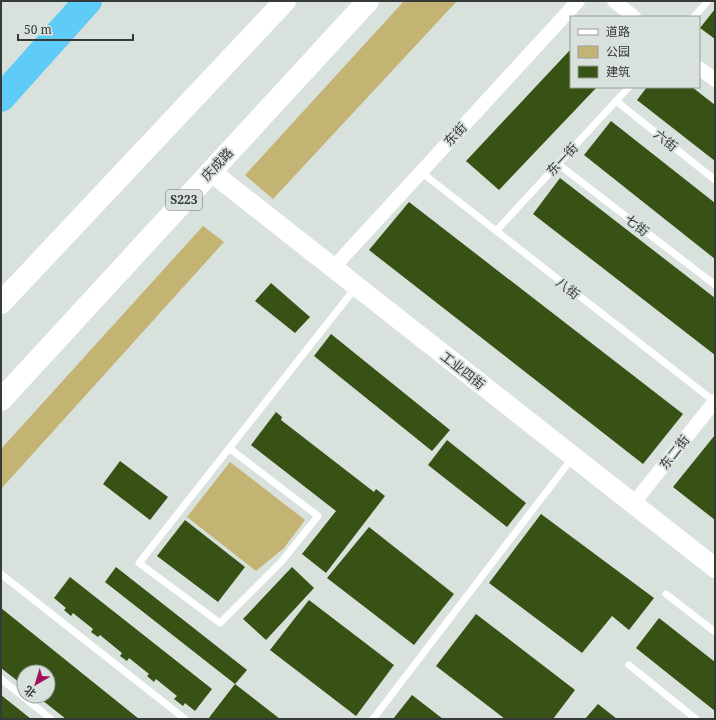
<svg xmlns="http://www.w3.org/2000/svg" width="716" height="720" viewBox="0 0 716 720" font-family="'Noto Serif','Noto Sans SC',serif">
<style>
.green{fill:#c3b473}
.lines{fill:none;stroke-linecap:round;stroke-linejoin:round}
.river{stroke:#5fccf7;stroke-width:28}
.building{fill:#375214}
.lane{stroke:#fff;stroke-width:7}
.street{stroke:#fff;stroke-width:14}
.secondary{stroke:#fff;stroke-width:20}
.primary{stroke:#fff;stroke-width:22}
.labels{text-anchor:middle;stroke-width:4;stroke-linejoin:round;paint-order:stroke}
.shield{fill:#d8e1dc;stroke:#666b68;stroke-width:1}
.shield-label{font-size:12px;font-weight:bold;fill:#353937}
.street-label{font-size:13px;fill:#353937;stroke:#d8e1dc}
</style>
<rect width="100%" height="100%" fill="#d8e1dc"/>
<!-- green -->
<g class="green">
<path d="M404 1H457L273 199 245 175Z"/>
<path d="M203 226 224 242 1 489V449Z"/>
<path d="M230 462 305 520 284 548 256 571 187 517Z"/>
</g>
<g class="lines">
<!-- river -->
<path class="river" d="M1 98 88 1"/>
</g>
<!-- building -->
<g class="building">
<path d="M715 9V39L700 28Z"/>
<path d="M571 49V87H597L499 190 466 161Z"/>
<path d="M647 87H692L715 105V161L637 100Z"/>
<path d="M611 121 715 203V259L584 155Z"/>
<path d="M560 178 715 298V355L533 214Z"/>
<path d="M409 202 683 414 643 464 369 250Z"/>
<path d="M271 283 310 317 295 333 255 301Z"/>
<path d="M331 334 450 430 432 451 314 356Z"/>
<path d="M276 412 282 417 281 420 374 492 376 489 385 496 326 573 302 554 336 511 251 445Z"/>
<path d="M715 435V520L673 487Z"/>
<path d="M447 440 526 503 507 527 428 465Z"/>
<path d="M120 461 168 497 150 520 103 484Z"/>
<path d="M541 514 654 598 629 630 612 616 582 653 489 583Z"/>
<path d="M185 520 245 567 218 602 157 556Z"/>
<path d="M369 527 454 594 414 645 327 578Z"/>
<path d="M116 567 247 670 235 684 105 582Z"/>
<path d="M292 567 314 588 266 640 243 619Z"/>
<path d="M70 577 212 689 195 711 185 703 183 706 174 699 177 696 156 679 154 682 147 676 149 674 129 658 127 661 120 656 122 653 100 635 98 637 91 632 93 629 73 613 71 616 64 610 66 608 54 598Z"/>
<path d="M309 600 394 665 356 716 270 650Z"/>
<path d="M1 608 139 719H66L37 696H48V672H24V686L1 668Z"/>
<path d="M476 614 575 690 553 719H505L436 666Z"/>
<path d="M659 618 715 662V711L636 648Z"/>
<path d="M235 684 280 719H208Z"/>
<path d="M1 695 31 719H1Z"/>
<path d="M412 695 443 719H393Z"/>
<path d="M598 704 617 719H585Z"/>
</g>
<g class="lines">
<!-- lane -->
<g class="lane">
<path d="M694 17 708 1"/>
<path d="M616 101 715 180"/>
<path d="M558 164 715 285"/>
<path d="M421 172 715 402"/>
<path d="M496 231 629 87"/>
<path d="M229 448 318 516 282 561 220 623 139 563 356 287"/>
<path d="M1 574 185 719"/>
<path d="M666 594 715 632"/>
<path d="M629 665 696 719"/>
<path d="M1 679 51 719"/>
<path d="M373 719 573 457"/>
</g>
<!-- street -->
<g class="street">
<path d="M614 1 634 17"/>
<path d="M699 68 715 80"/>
<path d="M333 268 578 1"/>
<path d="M633 504 715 401"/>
</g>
<!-- secondary -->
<path class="secondary" d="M210 171 715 568"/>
<!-- primary -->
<g class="primary">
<path d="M1 303 285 1"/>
<path d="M1 400 368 1"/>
</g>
</g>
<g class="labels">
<!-- shield labels -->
<rect class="shield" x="166" y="190" width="36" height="20" rx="3"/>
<g class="shield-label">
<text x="184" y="204">S223</text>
</g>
<!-- street labels -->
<g class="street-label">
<text transform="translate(455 134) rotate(-47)" y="5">东街</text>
<text transform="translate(666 140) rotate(39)" y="5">六街</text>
<text transform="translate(562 159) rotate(-47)" y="5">东一街</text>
<text transform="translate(217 164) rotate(-47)" y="5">庆成路</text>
<text transform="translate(637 225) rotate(38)" y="5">七街</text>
<text transform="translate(568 288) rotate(38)" y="5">八街</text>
<text transform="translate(463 370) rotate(38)" y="5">工业四街</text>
<text transform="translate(674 452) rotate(-52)" y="5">东二街</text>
</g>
</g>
<!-- border -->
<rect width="716" height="720" fill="none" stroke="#353937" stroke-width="4"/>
<!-- legend -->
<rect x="570" y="16" width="130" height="72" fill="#d8e1dc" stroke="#979e9a"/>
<rect x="578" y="29" width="20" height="6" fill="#ffffff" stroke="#979e9a"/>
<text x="606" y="36" font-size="12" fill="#353937">道路</text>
<rect x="578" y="46" width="20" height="12" fill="#c3b473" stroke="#979e9a"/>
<text x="606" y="56" font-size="12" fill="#353937">公园</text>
<rect x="578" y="66" width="20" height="12" fill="#375214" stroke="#979e9a"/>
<text x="606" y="76" font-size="12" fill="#353937">建筑</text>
<!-- north arrow -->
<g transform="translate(36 684) rotate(218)"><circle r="19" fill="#d8e1dc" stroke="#979e9a"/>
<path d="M0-3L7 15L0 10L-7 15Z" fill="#a21157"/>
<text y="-6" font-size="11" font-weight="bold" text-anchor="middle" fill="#353937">北</text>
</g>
<!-- scale -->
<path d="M18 34v6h115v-6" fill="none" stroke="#353937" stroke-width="2"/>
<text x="24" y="34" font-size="12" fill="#353937" stroke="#d8e1dc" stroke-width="3" paint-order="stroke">50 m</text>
</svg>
